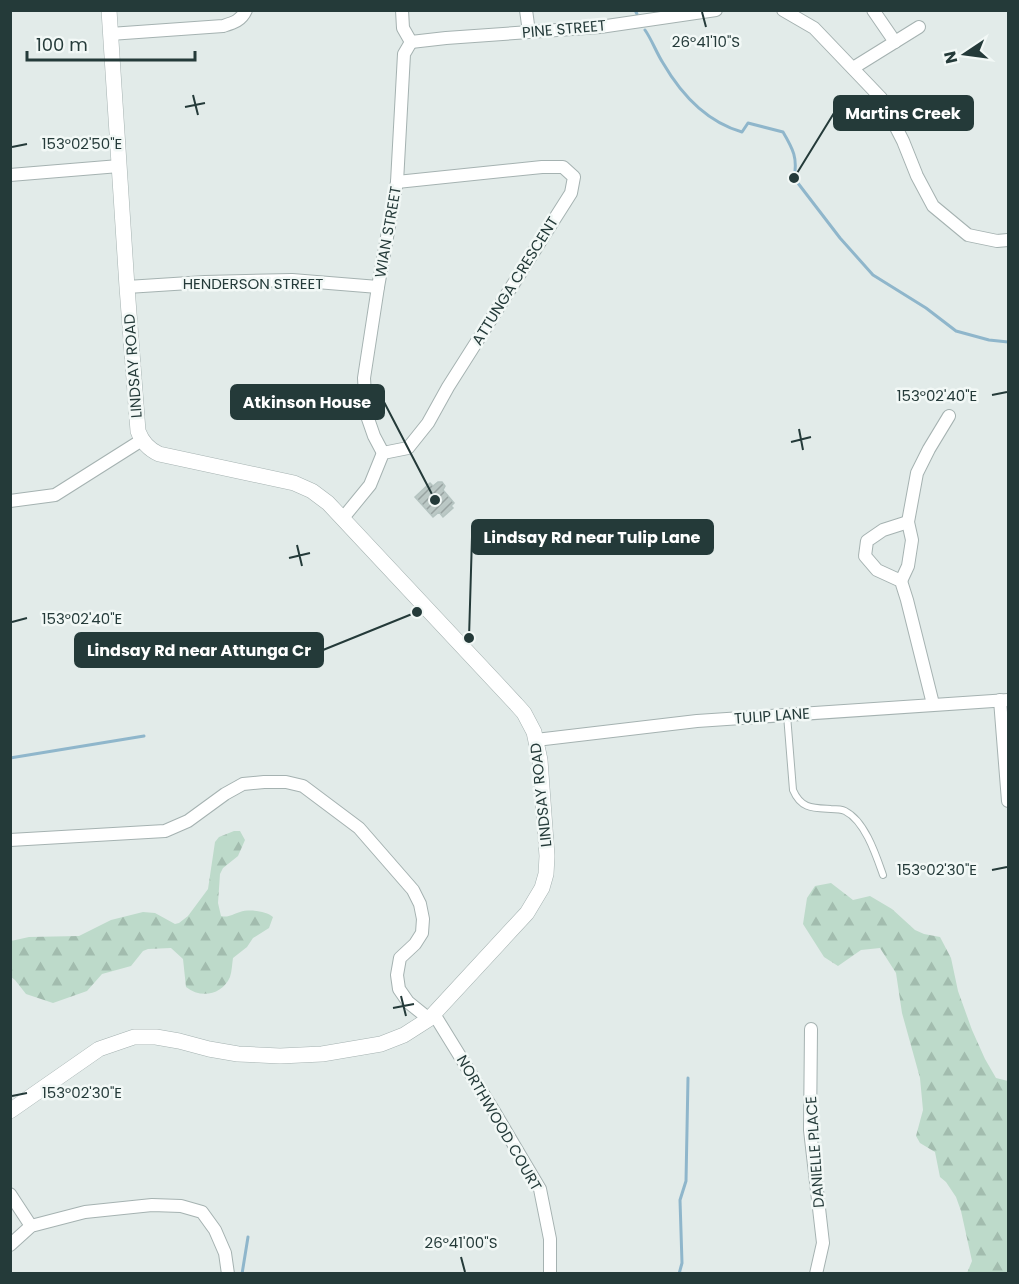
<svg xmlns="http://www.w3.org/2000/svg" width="1019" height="1284" viewBox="0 0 1019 1284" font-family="Poppins,sans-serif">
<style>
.forest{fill:url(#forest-firs)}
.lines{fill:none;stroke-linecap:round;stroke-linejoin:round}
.stream{stroke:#8fb6cb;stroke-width:3}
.building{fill:url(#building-hatch);stroke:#b5c4c1;stroke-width:1.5}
.service-casing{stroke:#a5b2b1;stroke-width:8}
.minor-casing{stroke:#a5b2b1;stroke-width:14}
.tertiary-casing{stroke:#a5b2b1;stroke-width:16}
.service{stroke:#fff;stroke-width:6}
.minor{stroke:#fff;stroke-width:12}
.tertiary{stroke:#fff;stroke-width:15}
.ticks{fill:none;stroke:#243a39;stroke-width:2}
.labels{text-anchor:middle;stroke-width:5;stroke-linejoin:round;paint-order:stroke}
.street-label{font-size:15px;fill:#243a39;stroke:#f2f8f6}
.ticks-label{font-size:15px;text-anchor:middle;fill:#243a39;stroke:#f2f8f6;stroke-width:5;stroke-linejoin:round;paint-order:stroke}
.leader{fill:none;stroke:#243a39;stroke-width:2}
.callout-dot{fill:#243a39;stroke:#f2f8f6;stroke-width:2}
.callout{fill:#243a39;stroke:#243a39;stroke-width:2}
.callout-label{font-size:16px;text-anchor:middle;font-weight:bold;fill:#fff}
</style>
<defs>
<pattern id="forest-firs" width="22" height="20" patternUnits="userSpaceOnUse" patternTransform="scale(1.5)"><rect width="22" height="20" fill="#bddaca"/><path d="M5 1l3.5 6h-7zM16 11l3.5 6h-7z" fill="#a2bcae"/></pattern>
<pattern id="building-hatch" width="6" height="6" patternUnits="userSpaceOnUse" patternTransform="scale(1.5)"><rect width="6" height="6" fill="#bbc8c5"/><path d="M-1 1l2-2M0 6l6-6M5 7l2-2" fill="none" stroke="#98a3a1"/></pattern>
</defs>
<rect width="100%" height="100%" fill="#e2ebe9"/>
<!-- forest -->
<g class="forest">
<path d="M234 831H240L245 840 238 856 223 868 220 874 218 903 221 916C229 918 232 914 240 912 249 909 266 911 273 917L269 928 253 938 247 947 233 958C232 964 232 971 230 977 222 995 201 999 186 987L183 959 171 948 148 949 143 951 131 966 102 974 87 991 53 1003 26 994 15 980 11 977V941L29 937 79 936 111 920 143 912 155 913 175 924 179 923 188 916 208 889 215 842 219 837Z"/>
<path d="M831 883 853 900 870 896 892 909 915 930 924 934 940 937 951 958 958 991 972 1030 985 1059 996 1078 1008 1081V1273H967L972 1261 961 1211 956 1197 946 1182 940 1177 935 1152 920 1143 916 1136 923 1110 920 1078 902 1013 896 973 880 948 861 950 838 966 824 957 803 924 807 898 815 886Z"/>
</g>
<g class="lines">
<!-- stream -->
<g class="stream">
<path d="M635 10 637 14"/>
<path d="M645 30C652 40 656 52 663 63 681 94 707 122 742 132L748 123 783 132C793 149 798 158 794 178L840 238 873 275 926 308 956 331 989 340 1008 342"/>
<path d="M10 758 144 736"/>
<path d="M242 1274 248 1237"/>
<path d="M679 1274 682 1263 680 1200 686 1181 688 1078"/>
</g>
</g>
<!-- building -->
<path class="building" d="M438 482H442L445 486 443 490 454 503 451 506 453 508 443 517 439 512 433 517 415 497 430 483 433 486Z"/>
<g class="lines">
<defs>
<path id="service" d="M787 715 793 790C801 809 813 808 831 809 836 809 841 809 845 811 865 821 876 855 883 875"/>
<g id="minor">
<path d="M402 10 403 28 411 42"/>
<path d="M526 10 529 32"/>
<path d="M783 10 814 28 881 98 903 141 917 176 933 206 968 235 997 241 1008 240"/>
<path d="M873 10 895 42"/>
<path d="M110 34 223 26C233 23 241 21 246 10"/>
<path d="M411 42 446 38 600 27 716 10"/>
<path d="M853 68 919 27"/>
<path d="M10 175 119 166"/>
<path d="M127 287 205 282 292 280 378 287"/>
<path d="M383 453 374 436 366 413 364 378 378 287 397 182 404 54 411 42"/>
<path d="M10 501 55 495 142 440"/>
<path d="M343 518 370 485 383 453 408 448 428 423 448 387 571 193 574 177 563 167H542L397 182"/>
<path d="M908 522 883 530 867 541 865 556 877 570 901 581 907 600 933 704"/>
<path d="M901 581 908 566 912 540 908 522 917 473 929 449 949 416"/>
<path d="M1000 700 1008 801"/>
<path d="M536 740 697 721 1008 700"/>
<path d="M10 840 165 831 188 821 225 794 243 784 264 782H286L303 786 359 828 413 890 420 904 423 919 422 933 415 944 400 958 397 975 399 989 408 1002 429 1019"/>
<path d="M434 1014 495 1113 540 1189 550 1239V1274"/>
<path d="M811 1029 810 1130 823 1243 816 1274"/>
<path d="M10 1194 31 1226"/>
<path d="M10 1245 31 1226 85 1212 152 1205 181 1206 202 1212 215 1230 225 1253 228 1274"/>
</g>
<path id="tertiary" d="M10 1111 99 1049 134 1037H156L179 1041 209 1049 238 1054 280 1056 322 1054 381 1044 404 1035 429 1019 527 913 542 888 546 874 547 856 540 760 534 732 524 713 516 704 328 503 312 491 294 483 159 454C148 449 142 442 138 431L127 287 109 10"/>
</defs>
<!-- service casing -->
<use href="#service" class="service-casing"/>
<!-- minor casing -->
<use href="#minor" class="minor-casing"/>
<!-- tertiary casing -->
<use href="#tertiary" class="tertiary-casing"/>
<!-- service -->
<use href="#service" class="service"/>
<!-- minor -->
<use href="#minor" class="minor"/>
<!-- tertiary -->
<use href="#tertiary" class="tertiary"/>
</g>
<!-- ticks -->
<path class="ticks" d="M702 12 706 27M193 95 198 115M185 107 205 103M12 147 27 144M992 395 1007 392M799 429 803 450M791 442 811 437M297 545 302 566M289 558 310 553M12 622 27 618M992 870 1007 867M401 996 406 1016M393 1008 414 1004M12 1096 27 1093M461 1257 465 1272"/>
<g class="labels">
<!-- street labels -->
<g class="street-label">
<text transform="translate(564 29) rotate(-5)" y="5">PINE STREET</text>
<text transform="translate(388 232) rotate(-80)" y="5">WIAN STREET</text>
<text transform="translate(515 281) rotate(-58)" y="5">ATTUNGA CRESCENT</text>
<text x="253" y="289">HENDERSON STREET</text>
<text transform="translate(133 366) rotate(-94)" y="5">LINDSAY ROAD</text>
<text transform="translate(772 716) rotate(-4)" y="5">TULIP LANE</text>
<text transform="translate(541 795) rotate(-96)" y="5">LINDSAY ROAD</text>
<text transform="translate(499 1123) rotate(60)" y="5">NORTHWOOD COURT</text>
<text transform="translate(815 1152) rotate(-94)" y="5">DANIELLE PLACE</text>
</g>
</g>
<g class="ticks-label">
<text x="706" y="47">26°41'10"S</text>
<text x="82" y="149">153°02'50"E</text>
<text x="937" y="401">153°02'40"E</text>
<text x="82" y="624">153°02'40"E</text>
<text x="937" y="875">153°02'30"E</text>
<text x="82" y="1098">153°02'30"E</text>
<text x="461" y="1248">26°41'00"S</text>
</g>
<!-- callouts -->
<path class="leader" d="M794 178L834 113M435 500L384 402M469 638L472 537M417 612L323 650"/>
<g class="callout-dot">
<circle cx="794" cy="178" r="6"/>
<circle cx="435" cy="500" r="6"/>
<circle cx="469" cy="638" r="6"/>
<circle cx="417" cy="612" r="6"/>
</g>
<g class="callout">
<rect x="834" y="96" width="139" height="34" rx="6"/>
<rect x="231" y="385" width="153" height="34" rx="6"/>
<rect x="472" y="520" width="241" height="34" rx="6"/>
<rect x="75" y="633" width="248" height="34" rx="6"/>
</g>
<g class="callout-label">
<text x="903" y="119">Martins Creek</text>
<text x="307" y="408">Atkinson House</text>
<text x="592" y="543">Lindsay Rd near Tulip Lane</text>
<text x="199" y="656">Lindsay Rd near Attunga Cr</text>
</g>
<!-- border -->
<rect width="1019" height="1284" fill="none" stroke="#243a39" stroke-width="24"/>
<!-- north arrow -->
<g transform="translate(965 54) rotate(257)" stroke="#f2f8f6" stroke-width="4.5" paint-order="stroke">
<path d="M0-4.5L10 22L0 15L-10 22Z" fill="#243a39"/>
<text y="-9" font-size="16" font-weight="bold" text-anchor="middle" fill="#243a39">N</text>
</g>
<!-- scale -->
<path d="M27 51v9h168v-9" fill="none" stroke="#243a39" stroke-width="3"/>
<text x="36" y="51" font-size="18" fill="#243a39" stroke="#f2f8f6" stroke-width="4.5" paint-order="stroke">100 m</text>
</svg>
